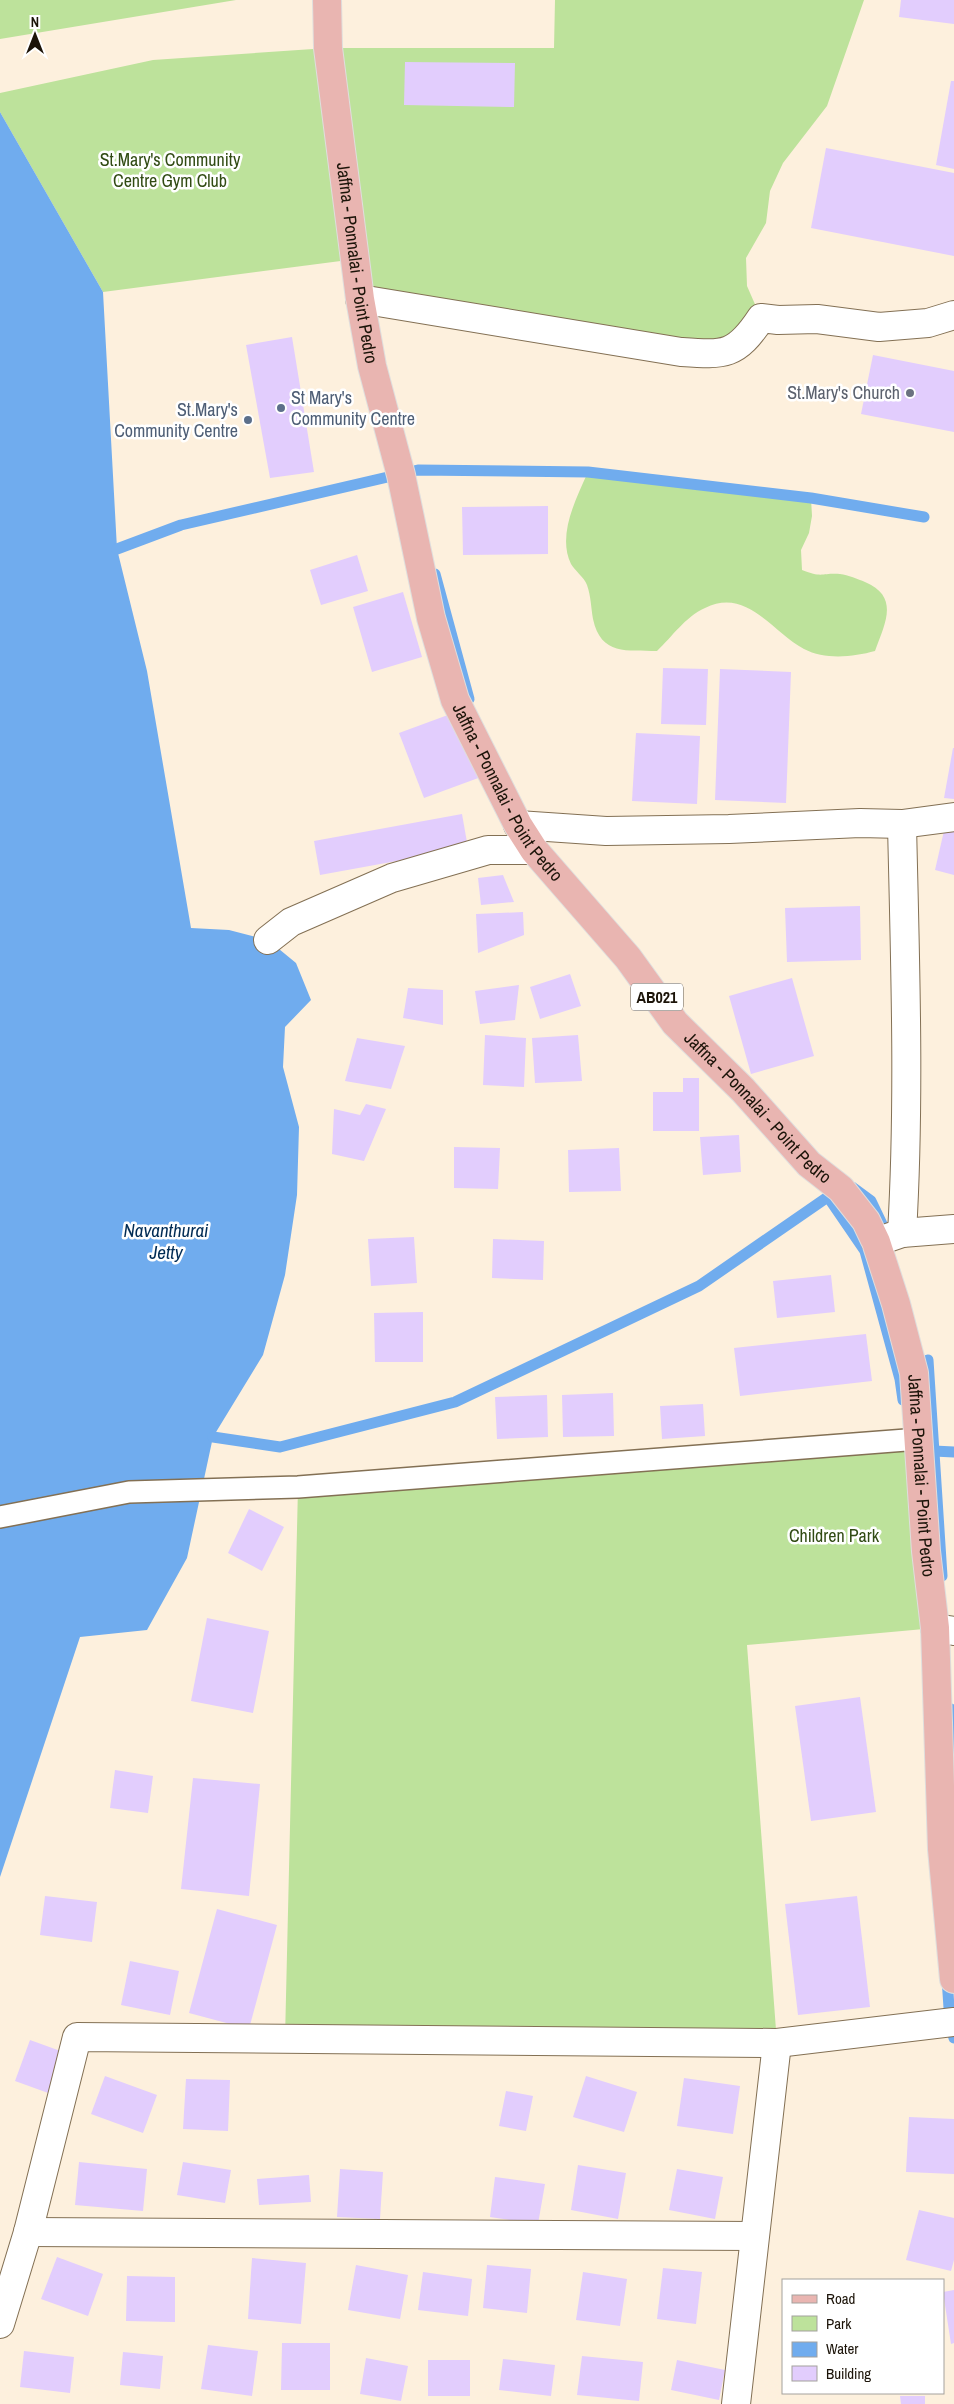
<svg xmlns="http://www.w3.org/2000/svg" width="954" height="2404" viewBox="0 0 954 2404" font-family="'Archivo Narrow',sans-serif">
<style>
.green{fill:#bde29b}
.water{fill:#70acee}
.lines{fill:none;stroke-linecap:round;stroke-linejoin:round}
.stream{stroke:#70acee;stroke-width:11}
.building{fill:#e2cdfd}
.service-casing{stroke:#837054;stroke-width:24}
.minor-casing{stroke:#837054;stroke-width:30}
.tertiary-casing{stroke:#837054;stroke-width:30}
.primary-casing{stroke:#dfdedd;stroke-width:30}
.service{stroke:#fff;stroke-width:21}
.minor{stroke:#fff;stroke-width:28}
.tertiary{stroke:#fff;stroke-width:28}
.primary{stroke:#e9b5b1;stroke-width:28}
.worship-dot{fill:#6b7280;stroke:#fff;stroke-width:2}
.service-dot{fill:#5c6f8a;stroke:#fff;stroke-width:2}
.labels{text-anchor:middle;stroke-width:5;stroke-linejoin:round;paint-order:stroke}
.shield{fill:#fff;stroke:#605a53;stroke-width:1}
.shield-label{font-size:16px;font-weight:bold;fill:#1c1409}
.park-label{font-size:18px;fill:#314b13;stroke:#fff}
.street-label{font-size:18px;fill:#1c1409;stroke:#fff}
.worship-label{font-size:18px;fill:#5b616d;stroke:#fff;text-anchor:end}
.service-label{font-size:18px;fill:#4e5e75;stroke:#fff;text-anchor:start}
.water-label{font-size:19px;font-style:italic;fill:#002b54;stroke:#fff}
</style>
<rect width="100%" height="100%" fill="#fdf0dd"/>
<!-- green -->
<g class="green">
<path d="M0 0H236L0 39Z"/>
<path d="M555 0H864L827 106 783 163 770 191 766 223 746 258 747 286 761 318 732 350 360 299 356 259 103 292 0 112V93L153 60 328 48H554Z"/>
<path d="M588 472 811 498 812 516 809 533 801 550 802 570C822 578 821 573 840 574 848 575 858 579 865 582 900 597 885 623 875 651 853 657 825 660 804 649 772 632 747 587 705 608 685 617 672 637 657 651 627 650 601 656 593 619 591 608 591 596 587 585 584 577 575 571 571 564 557 535 576 499 588 472Z"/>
<path d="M919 1439 935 1628 747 1645 777 2043 285 2039 298 1487Z"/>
</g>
<!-- water -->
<path class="water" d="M0 112 103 292 117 549 147 671 191 928 229 930 268 940 296 963 311 1000 285 1027 283 1067 299 1127 297 1195 285 1275 263 1355 213 1437 187 1558 147 1630 80 1637 0 1877Z"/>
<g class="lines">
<!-- stream -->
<g class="stream">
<path d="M117 549 181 525 418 470 588 472 811 498 924 517"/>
<path d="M435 574 469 699"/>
<path d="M852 1187 871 1201 882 1224"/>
<path d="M828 1197 865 1251 900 1379 903 1400"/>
<path d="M928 1360 942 1576"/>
<path d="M213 1437 280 1447 455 1402 699 1286 832 1194"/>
<path d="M934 1451 954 1452"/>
<path d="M951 1709 954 1757"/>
<path d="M947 1978 950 2023 954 2038"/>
</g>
</g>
<!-- building -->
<g class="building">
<path d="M901 0H954V24L899 17Z"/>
<path d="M405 62 515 63 514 107 404 105Z"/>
<path d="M951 81H954V169L936 165Z"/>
<path d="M826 148 954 173V256L811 228Z"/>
<path d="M292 337 314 472 270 478 246 345Z"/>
<path d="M873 355 954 371V432L861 414Z"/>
<path d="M548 506V554L463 555 462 507Z"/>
<path d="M357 555 368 591 321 605 310 570Z"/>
<path d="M403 592 422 657 372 672 353 607Z"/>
<path d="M663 668 708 669 706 725 661 724Z"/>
<path d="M720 669 791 672 786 803 715 800Z"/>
<path d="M456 712 481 777 424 798 399 733Z"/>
<path d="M636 733 700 736 697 804 632 801Z"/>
<path d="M953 748H954V799L944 798Z"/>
<path d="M462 814 468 848 320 875 314 841Z"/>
<path d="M946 822 954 824V875L935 870Z"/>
<path d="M503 875 514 902 481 905 478 878Z"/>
<path d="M860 906 861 960 787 962 785 908Z"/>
<path d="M523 912 524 935 478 953 476 914Z"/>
<path d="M570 974 581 1006 540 1019 530 987Z"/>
<path d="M792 978 814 1056 751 1074 729 996Z"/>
<path d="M519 985 515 1020 480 1024 475 991Z"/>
<path d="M408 988 443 990V1025L403 1018Z"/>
<path d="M485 1035 526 1038 524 1087 483 1085Z"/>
<path d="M578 1035 582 1081 535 1083 532 1038Z"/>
<path d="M357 1038 405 1046 391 1089 345 1081Z"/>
<path d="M683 1078H699V1131H653V1092H683Z"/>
<path d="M366 1104 386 1109 364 1161 332 1154 334 1109 360 1115Z"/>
<path d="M739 1135 741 1172 703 1175 700 1137Z"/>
<path d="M454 1147 500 1148 498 1189 454 1188Z"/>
<path d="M619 1148 621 1191 569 1192 568 1150Z"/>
<path d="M414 1237 417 1283 371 1286 368 1239Z"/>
<path d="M493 1239 544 1241 543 1280 492 1278Z"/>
<path d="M831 1275 835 1312 777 1318 773 1281Z"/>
<path d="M423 1312V1362H375L374 1313Z"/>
<path d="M866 1334 872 1381 740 1396 734 1348Z"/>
<path d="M613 1393 614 1436 563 1437 562 1395Z"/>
<path d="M547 1395 548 1437 497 1439 495 1397Z"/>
<path d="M703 1404 705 1436 662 1439 660 1406Z"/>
<path d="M249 1509 284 1527 262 1571 228 1553Z"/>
<path d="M207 1618 269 1631 253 1713 191 1701Z"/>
<path d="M860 1697 876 1812 811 1821 795 1706Z"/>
<path d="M115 1770 153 1776 148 1813 110 1808Z"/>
<path d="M193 1778 260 1784 249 1896 181 1889Z"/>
<path d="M45 1896 97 1902 92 1942 40 1935Z"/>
<path d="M857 1896 870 2007 798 2015 785 1904Z"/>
<path d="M217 1909 277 1925 249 2029 189 2013Z"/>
<path d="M130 1961 179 1971 170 2015 121 2005Z"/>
<path d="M30 2040 66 2053 51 2094 15 2081Z"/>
<path d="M105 2076 157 2095 143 2133 91 2114Z"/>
<path d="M586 2076 637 2092 624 2132 573 2117Z"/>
<path d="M684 2078 740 2086 733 2134 677 2126Z"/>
<path d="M186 2079 230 2080 228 2131 183 2129Z"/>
<path d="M506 2091 533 2096 526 2131 499 2126Z"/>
<path d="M909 2117 954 2119V2174L906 2172Z"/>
<path d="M79 2162 147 2169 143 2211 75 2205Z"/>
<path d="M183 2162 231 2170 225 2203 177 2195Z"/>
<path d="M578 2165 626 2173 618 2219 571 2210Z"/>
<path d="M340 2169 383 2172 380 2219 337 2217Z"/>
<path d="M677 2169 723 2177 715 2219 669 2210Z"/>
<path d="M309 2175 311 2202 259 2205 257 2179Z"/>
<path d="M495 2177 545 2184 538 2224 490 2217Z"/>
<path d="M919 2210 954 2218V2260L951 2271 906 2260Z"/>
<path d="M57 2257 103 2274 88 2316 41 2299Z"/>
<path d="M252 2258 306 2263 301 2324 248 2319Z"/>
<path d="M356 2265 408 2275 400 2319 348 2310Z"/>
<path d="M487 2265 531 2269 527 2313 483 2308Z"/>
<path d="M663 2268 702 2272 696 2324 657 2319Z"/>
<path d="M423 2272 472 2279 468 2316 418 2310Z"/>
<path d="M583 2272 627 2279 620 2326 576 2320Z"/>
<path d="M127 2276 175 2277V2322L126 2321Z"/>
<path d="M954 2290V2343L951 2344 943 2292Z"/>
<path d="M282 2343H330V2390H281Z"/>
<path d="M208 2345 258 2351 252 2396 201 2389Z"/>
<path d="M24 2351 74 2357 70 2393 20 2387Z"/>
<path d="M123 2352 163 2356 160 2389 120 2385Z"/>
<path d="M582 2356 643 2362 639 2401 577 2395Z"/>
<path d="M366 2358 408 2366 401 2401 360 2394Z"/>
<path d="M503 2359 555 2365 551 2396 499 2390Z"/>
<rect x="428" y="2360" width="42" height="36"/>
<path d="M677 2360 725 2370 719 2400 671 2390Z"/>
<path d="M900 2396H925V2404H901Z"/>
</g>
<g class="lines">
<defs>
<path id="service" d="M0 1517 129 1492 298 1487 919 1439"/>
<g id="minor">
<path d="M360 299 681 352C725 355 736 356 761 318L778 320 817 319 879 327 928 323 954 315"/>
<path d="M902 824C905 960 910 1097 902 1233"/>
<path d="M518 825 606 831 729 829 860 823 902 824 954 817"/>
<path d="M268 940 291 922 392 878 488 850H534"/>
<path d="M935 1628 954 1631"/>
<path d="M28 2232 754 2236"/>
<path d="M0 2324 28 2232 77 2037 777 2043 954 2022"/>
<path d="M736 2404 777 2043"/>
</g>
<path id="tertiary" d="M876 1242 902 1233 954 1229"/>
<g id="primary">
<path id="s1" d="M327 0 328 48 360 299 372 366 401 475 431 618 455 700 518 825 534 850 628 958 675 1023 743 1090 809 1164 841 1189 866 1221 876 1242 896 1304 914 1373 926 1551 935 1628 942 1849 954 1979"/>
</g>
</defs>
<!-- service casing -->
<use href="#service" class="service-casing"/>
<!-- minor casing -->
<use href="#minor" class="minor-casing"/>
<!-- tertiary casing -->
<use href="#tertiary" class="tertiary-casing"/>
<!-- primary casing -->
<use href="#primary" class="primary-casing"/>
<!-- service -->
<use href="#service" class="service"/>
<!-- minor -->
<use href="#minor" class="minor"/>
<!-- tertiary -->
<use href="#tertiary" class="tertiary"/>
<!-- primary -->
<use href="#primary" class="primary"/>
</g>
<!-- markers -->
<circle class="worship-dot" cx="910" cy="393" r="5"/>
<g class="service-dot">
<circle cx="281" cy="408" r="5"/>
<circle cx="248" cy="420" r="5"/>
</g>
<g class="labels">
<!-- shield labels -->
<rect class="shield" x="631" y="983.5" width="52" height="27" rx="4"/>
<g class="shield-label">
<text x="657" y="1003">AB021</text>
</g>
<!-- park labels -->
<g class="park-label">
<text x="170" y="166">St.Mary's Community<tspan x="170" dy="21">Centre Gym Club</tspan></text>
<text x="834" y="1542">Children Park</text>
</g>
<!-- street labels -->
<g class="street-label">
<text dy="6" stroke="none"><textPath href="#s1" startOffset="265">Jaffna - Ponnalai - Point Pedro</textPath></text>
<text dy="6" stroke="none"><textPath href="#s1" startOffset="820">Jaffna - Ponnalai - Point Pedro</textPath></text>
<text dy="6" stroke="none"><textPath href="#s1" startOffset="1225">Jaffna - Ponnalai - Point Pedro</textPath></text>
<text dy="6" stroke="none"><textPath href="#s1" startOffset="1645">Jaffna - Ponnalai - Point Pedro</textPath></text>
</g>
<!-- worship labels -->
<g class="worship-label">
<text x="900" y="399">St.Mary's Church</text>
</g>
<!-- service labels -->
<g class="service-label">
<text x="291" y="404">St Mary's<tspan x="291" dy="21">Community Centre</tspan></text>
<text x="238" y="416" text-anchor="end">St.Mary's<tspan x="238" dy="21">Community Centre</tspan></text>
</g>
<!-- water labels -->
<g class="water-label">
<text x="166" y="1237">Navanthurai<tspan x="166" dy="22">Jetty</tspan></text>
</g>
</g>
<!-- legend -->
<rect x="782" y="2279" width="162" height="115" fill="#ffffff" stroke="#a4a19d"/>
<rect x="792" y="2295" width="25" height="8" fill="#e9b5b1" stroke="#a4a19d"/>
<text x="826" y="2304" font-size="15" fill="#1c1409">Road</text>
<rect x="792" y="2316" width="25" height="15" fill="#bde29b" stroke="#a4a19d"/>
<text x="826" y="2329" font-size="15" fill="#1c1409">Park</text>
<rect x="792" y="2342" width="25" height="15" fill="#70acee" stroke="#a4a19d"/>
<text x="826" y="2354" font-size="15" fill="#1c1409">Water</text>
<rect x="792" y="2366" width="25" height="15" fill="#e2cdfd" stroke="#a4a19d"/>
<text x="826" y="2379" font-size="15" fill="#1c1409">Building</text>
<!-- north arrow -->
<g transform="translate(35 35)" stroke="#ffffff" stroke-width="4" paint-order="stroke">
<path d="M0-4L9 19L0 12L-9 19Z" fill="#1c1409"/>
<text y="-8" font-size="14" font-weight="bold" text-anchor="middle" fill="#1c1409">N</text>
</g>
</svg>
